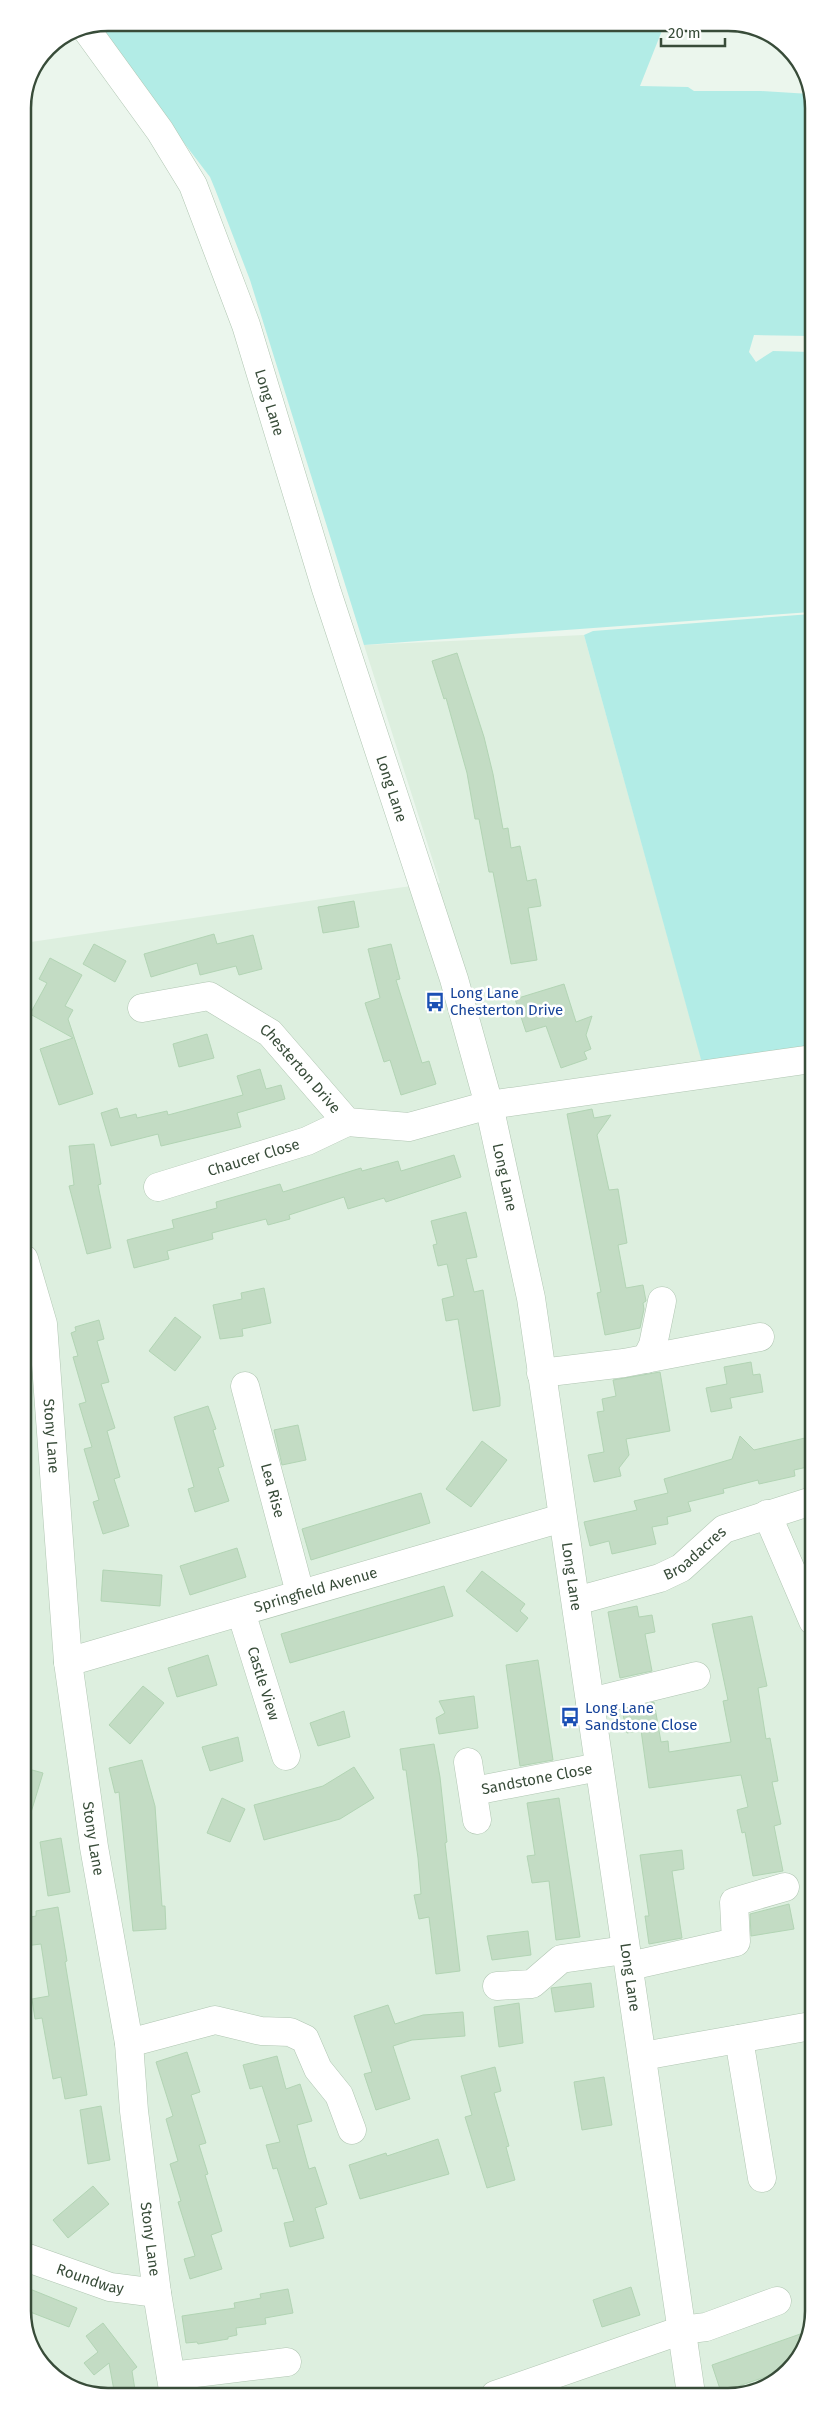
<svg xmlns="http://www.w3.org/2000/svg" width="836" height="2419" viewBox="0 0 836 2419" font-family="'Fira Sans',sans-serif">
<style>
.residential{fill:#ddefdf}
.green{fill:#b2ece6}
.building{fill:#c3dcc4;stroke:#b2d4b4}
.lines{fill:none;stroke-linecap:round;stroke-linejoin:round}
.minor-casing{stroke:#b0c6b2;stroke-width:29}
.minor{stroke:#fff;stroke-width:28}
.labels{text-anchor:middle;stroke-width:5;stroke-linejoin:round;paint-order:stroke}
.street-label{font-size:15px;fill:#384c39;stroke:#fff}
.transit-label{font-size:15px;fill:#164399;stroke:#fff;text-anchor:start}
.rim{fill:none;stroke:#384c39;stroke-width:2.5}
</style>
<rect width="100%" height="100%" fill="#ebf6ed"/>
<!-- residential -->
<path class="residential" d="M584 635 707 1079 812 1065 813 2311 796 2363 750 2393 103 2396 56 2379 26 2333 24 943 404 887 440 883 364 645Z"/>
<!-- green -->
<g class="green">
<path d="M665 23 640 86 688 87 694 91H761L810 94 811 336 754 335 749 352 756 362 773 351 811 352V612L364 645 250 280 215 189 210 177 97 29Z"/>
<path d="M811 614 812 1048 702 1063 584 635 593 631Z"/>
</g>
<!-- building -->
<g class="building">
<path d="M457 653 484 737 493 774 503 829 508 828 511 848 520 846 527 881 536 879 541 906 528 908 537 960 511 964 493 872H489L479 819H475L467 773 446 698 444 699 432 661Z"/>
<path d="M354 901 359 927 323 933 318 907Z"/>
<path d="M214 934 217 944 253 935 262 969 239 975 236 966 200 975 197 963 151 977 144 954Z"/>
<path d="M94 944 126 961 115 982 83 964Z"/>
<path d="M391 944 400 979 396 980 422 1063 429 1061 436 1084 401 1095 390 1060 384 1062 365 1003 380 998 368 949Z"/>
<path d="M50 958 82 975 65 1006 73 1010 68 1019 93 1094 59 1105 40 1049 73 1038 30 1014 47 983 39 979Z"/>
<path d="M564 984 576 1022 592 1016 586 1035 591 1049 584 1052 587 1059 561 1068 546 1026 526 1032 515 999Z"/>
<path d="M207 1034 214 1058 179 1067 173 1044Z"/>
<path d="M260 1069 266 1089 281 1085 285 1099 237 1113 241 1127 161 1146 158 1134 111 1146 101 1113 117 1108 120 1118 136 1114 137 1118 167 1111 168 1115 243 1095 237 1076Z"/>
<path d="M592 1109 594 1118 611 1115 597 1135 609 1190 618 1189 627 1243 618 1245 626 1288 643 1285 646 1301 643 1303 644 1309 640 1328 605 1335 597 1293 601 1292 567 1114Z"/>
<path d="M94 1144 101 1184 98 1185 111 1248 87 1254 69 1186 74 1185 69 1146Z"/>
<path d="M454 1155 461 1177 386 1202 384 1198 348 1209 344 1197 289 1215 290 1219 268 1225 266 1219 212 1233 213 1239 167 1251 169 1259 134 1268 127 1240 174 1228 172 1220 217 1208 216 1202 280 1184 283 1192 361 1168 362 1171 398 1161 401 1171Z"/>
<path d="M466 1212 477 1257 466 1259 474 1292 483 1290 500 1398V1406L473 1411 458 1319 446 1321 442 1299 454 1296 447 1264 438 1266 433 1245 437 1244 431 1221Z"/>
<path d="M264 1288 271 1323 242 1329 243 1336 220 1339 213 1305 242 1299 241 1293Z"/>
<path d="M175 1317 201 1337 175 1371 149 1351Z"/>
<path d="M99 1320 104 1339 97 1341 109 1382 101 1384 115 1428 107 1431 120 1477 114 1479 129 1526 103 1534 93 1502 99 1500 84 1449 92 1447 79 1404 86 1402 73 1357 78 1356 71 1333 76 1331 75 1327Z"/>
<path d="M751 1362 753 1375 760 1374 763 1392 730 1398 732 1408 711 1412 706 1388 727 1384 724 1367Z"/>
<path d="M660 1372 670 1431 626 1439 629 1455 619 1468 621 1476 594 1482 588 1455 604 1452 597 1412 604 1411 602 1399 616 1396 613 1380Z"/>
<path d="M208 1406 216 1429 213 1430 224 1466 218 1468 229 1501 195 1512 188 1489 194 1487 174 1417Z"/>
<path d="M298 1425 306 1460 282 1465 274 1430Z"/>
<path d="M740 1436 754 1450 805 1438 812 1466 794 1470 795 1476 759 1484 758 1480 723 1489 724 1493 688 1502 691 1511 667 1517 668 1524 652 1527 656 1544 612 1554 609 1541 590 1546 584 1522 637 1510 634 1501 668 1493 664 1479 732 1459Z"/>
<path d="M482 1441 507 1460 471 1507 446 1489Z"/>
<path d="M421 1493 430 1523 311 1560 302 1529Z"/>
<path d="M237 1548 246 1577 190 1595 180 1566Z"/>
<path d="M103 1570 162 1575 160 1606 101 1601Z"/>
<path d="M482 1571 525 1604 520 1611 528 1618 517 1632 466 1591Z"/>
<path d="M444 1586 453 1616 290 1663 281 1634Z"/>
<path d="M637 1606 639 1617 652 1615 655 1632 645 1634 652 1671 620 1678 608 1612Z"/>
<path d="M752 1616 767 1686 758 1688 766 1739 770 1738 778 1781 772 1782 781 1824 774 1826 783 1871 753 1876 745 1832 742 1833 737 1810 748 1807 741 1775 649 1788 641 1730 627 1733 622 1710 654 1702 661 1742 668 1741 669 1752 731 1742 723 1701 728 1700 712 1624Z"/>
<path d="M208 1655 217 1685 177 1697 168 1668Z"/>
<path d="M538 1660 553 1760 520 1766 506 1665Z"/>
<path d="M143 1686 164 1703 130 1744 109 1725Z"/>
<path d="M474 1696 478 1728 439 1734 436 1718 445 1713 439 1701Z"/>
<path d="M344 1711 350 1737 318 1746 310 1723Z"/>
<path d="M238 1737 243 1761 210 1771 202 1747Z"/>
<path d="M434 1744 440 1777 447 1842 445 1843 460 1971 436 1974 429 1917 419 1919 414 1895 421 1894 418 1858 406 1770H403L400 1749Z"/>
<path d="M142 1760 155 1806 162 1906H165L166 1929 133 1931 119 1792 115 1793 109 1768Z"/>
<path d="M354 1767 374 1798 340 1819 264 1840 254 1805 323 1786Z"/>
<path d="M25 1768 43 1773 29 1819H25Z"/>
<path d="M222 1798 245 1809 230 1842 207 1833Z"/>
<path d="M559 1798 580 1937 556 1940 549 1881 532 1883 527 1856 535 1855 527 1803Z"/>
<path d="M61 1838 70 1892 48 1896 40 1842Z"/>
<path d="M682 1850 684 1869 672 1871 682 1938 649 1944 645 1916H649L640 1855Z"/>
<path d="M789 1904 794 1929 751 1936 750 1914Z"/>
<path d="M58 1907 67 1961 65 1962 87 2095 65 2099 61 2077 53 2079 42 2018 35 2019 32 1999 49 1996 41 1944 25 1946V1918L36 1916V1911Z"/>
<path d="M528 1931 531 1955 492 1960 487 1936Z"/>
<path d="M591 1983 594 2007 555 2012 551 1988Z"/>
<path d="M519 2003 523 2043 499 2047 494 2007Z"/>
<path d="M388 2005 395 2024 423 2015 463 2012 465 2036 412 2040 393 2046 410 2099 376 2110 364 2074 372 2072 354 2016Z"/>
<path d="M187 2052 200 2092 191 2095 206 2143 199 2145 208 2174 205 2175 222 2231 211 2235 222 2269 190 2279 184 2259 195 2256 178 2202 181 2201 170 2164 178 2161 166 2119 173 2116 156 2062Z"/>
<path d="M277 2056 286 2089 300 2084 312 2121 297 2125 309 2169 315 2167 327 2204 315 2208 324 2238 290 2247 284 2223 294 2221 277 2168 273 2169 266 2145 280 2142 262 2086 250 2089 243 2065Z"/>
<path d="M495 2067 501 2091 494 2093 509 2146 506 2147 515 2180 487 2188 465 2117 472 2115 461 2076Z"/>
<path d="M604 2077 612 2125 582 2130 574 2082Z"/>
<path d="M101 2106 110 2160 88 2164 80 2110Z"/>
<path d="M438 2139 449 2174 360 2199 349 2165 386 2153 387 2156Z"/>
<path d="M93 2186 109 2204 68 2238 53 2220Z"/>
<path d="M25 2287 77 2308 69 2327 25 2310Z"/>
<path d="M631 2287 640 2315 602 2327 593 2300Z"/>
<path d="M288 2289 293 2313 265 2318 266 2324 236 2328 237 2335 228 2337V2339L198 2344 197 2342 186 2343 182 2316 235 2308 234 2303 261 2298 260 2294Z"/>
<path d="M103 2323 137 2367 132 2371 136 2396H115L109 2363 94 2375 84 2363 98 2352 86 2336Z"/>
<path d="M806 2332 796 2363 783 2371 721 2392 712 2365Z"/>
</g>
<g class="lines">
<defs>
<g id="minor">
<path id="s1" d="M86 29 160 131 193 185 246 325 326 589 454 979 489 1105 531 1298 691 2394"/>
<path id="s2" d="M142 1008 209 996 270 1033 347 1122 409 1127 489 1105 812 1059"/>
<path id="s3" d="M158 1187 307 1141 347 1122"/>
<path id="s4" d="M24 1259 43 1324 68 1662 94 1847 129 2043 134 2111 157 2293 174 2396"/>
<path d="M646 1359 653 1345 662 1301"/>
<path d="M541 1373 624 1363 760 1337"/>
<path id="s5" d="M245 1386 300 1593"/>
<path d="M767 1514 813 1621"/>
<path id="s6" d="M576 1601 660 1578 681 1568 724 1529 812 1501"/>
<path id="s7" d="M241 1612 286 1756"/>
<path id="s8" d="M68 1662 562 1518"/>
<path d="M590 1702 696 1676"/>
<path d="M468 1762 477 1820"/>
<path id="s9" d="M474 1791 599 1767"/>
<path d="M630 1966 736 1942 734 1902 785 1887"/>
<path d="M497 1986 532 1984 561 1959 625 1950"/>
<path d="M739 2039 762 2178"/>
<path d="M129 2043 215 2020 261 2031 290 2032 305 2039 318 2069 339 2095 352 2130"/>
<path d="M643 2056 811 2026"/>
<path id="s10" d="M25 2257 110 2287 157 2293"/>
<path d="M171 2376 287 2362"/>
<path d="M495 2395 682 2330 706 2327 777 2301"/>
</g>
</defs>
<!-- minor casing -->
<use href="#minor" class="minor-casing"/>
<!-- minor -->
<use href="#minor" class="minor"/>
</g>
<!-- icons -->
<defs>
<symbol id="bus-bare" viewBox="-9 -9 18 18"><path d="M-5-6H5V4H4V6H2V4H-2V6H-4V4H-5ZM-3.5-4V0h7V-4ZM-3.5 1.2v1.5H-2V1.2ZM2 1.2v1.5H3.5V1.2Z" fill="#1a4fb4" stroke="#fff" stroke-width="2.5" paint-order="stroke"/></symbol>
</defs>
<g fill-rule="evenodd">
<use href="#bus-bare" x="421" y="988" width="28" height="28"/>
<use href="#bus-bare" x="556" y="1703" width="28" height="28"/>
</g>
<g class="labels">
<!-- street labels -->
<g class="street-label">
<text dy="5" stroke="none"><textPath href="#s1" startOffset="420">Long Lane</textPath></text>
<text dy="5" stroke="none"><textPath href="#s1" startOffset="825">Long Lane</textPath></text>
<text dy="5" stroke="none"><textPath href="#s2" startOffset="186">Chesterton Drive</textPath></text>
<text dy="5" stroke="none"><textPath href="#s3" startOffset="100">Chaucer Close</textPath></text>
<text dy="5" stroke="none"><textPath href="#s1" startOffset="1230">Long Lane</textPath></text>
<text dy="5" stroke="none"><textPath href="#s4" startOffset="180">Stony Lane</textPath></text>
<text dy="5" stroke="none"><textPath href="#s5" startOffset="108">Lea Rise</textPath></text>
<text dy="5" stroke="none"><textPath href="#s6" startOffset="130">Broadacres</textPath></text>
<text dy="5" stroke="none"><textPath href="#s1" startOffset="1635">Long Lane</textPath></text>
<text dy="5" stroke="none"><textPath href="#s8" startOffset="258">Springfield Avenue</textPath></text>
<text dy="5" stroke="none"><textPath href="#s7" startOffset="75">Castle View</textPath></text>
<text dy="5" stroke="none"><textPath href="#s9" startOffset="64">Sandstone Close</textPath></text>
<text dy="5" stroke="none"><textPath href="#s4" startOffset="585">Stony Lane</textPath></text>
<text dy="5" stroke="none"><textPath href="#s1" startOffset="2040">Long Lane</textPath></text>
<text dy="5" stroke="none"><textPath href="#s4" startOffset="990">Stony Lane</textPath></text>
<text dy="5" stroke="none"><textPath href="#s10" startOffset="69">Roundway</textPath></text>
</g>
<!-- transit labels -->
<g class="transit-label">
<text x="450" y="998">Long Lane<tspan x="450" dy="17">Chesterton Drive</tspan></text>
<text x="585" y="1713">Long Lane<tspan x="585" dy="17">Sandstone Close</tspan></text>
</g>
</g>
<!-- crop -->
<path d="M0 0H836V2419H0ZM108 31H728A77 77 0 0 1 805 108V2311A77 77 0 0 1 728 2388H108A77 77 0 0 1 31 2311V108A77 77 0 0 1 108 31Z" fill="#fff" fill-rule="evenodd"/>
<path class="rim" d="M108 31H728A77 77 0 0 1 805 108V2311A77 77 0 0 1 728 2388H108A77 77 0 0 1 31 2311V108A77 77 0 0 1 108 31Z"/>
<!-- scale -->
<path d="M661 38v8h64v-8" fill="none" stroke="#384c39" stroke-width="2.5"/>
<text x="668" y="38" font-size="15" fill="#384c39" stroke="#ffffff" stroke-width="4" paint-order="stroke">20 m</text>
</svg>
